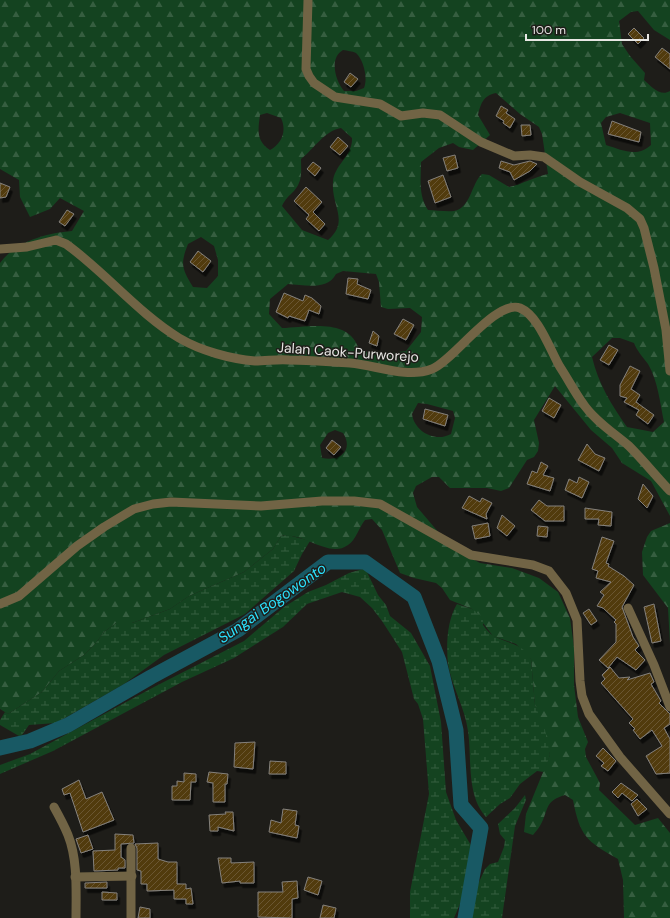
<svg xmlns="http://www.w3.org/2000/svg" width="670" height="918" viewBox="0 0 670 918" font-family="'DM Sans',sans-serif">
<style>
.forest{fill:url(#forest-firs);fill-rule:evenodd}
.wetland{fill:url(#wetland-marsh)}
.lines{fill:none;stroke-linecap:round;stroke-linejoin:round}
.river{stroke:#185964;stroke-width:15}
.building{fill:url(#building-hatch);stroke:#84817c;filter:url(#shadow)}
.minor{stroke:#716445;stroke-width:9}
.labels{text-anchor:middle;stroke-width:3;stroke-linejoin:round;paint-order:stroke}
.street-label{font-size:14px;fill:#e8e7e4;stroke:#1e1d19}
.water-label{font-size:15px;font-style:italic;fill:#2be1fe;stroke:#1e1d19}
</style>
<defs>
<pattern id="forest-firs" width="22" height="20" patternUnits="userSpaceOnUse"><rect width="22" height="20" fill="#144320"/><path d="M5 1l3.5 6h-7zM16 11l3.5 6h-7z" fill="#365e40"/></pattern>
<pattern id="wetland-marsh" width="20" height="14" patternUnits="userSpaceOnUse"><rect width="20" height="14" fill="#144320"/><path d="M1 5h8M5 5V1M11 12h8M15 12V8" fill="none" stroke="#365e40"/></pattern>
<pattern id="building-hatch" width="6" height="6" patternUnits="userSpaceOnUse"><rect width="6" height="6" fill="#513a0f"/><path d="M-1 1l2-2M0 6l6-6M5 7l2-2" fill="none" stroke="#6a5632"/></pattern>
<filter id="shadow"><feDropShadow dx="2.5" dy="4.5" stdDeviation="0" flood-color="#0009"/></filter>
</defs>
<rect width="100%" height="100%" fill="#1e1d19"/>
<!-- forest -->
<g class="forest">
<path d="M0 0H670V40L654 30 638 11 631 12 619 21 622 44 630 56 645 73 644 80C651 86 660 97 670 91V516L651 481 622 463 612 448 591 430 555 386 534 420 539 443 538 451 534 457 527 460 509 488 501 491 487 488H450L439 477H432L416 486 413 493 417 507 451 547 480 563 512 568 539 578 558 592 570 618 574 647V685L578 717 588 742 585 749 586 757 600 783 599 790 635 825 658 818 670 833V918H624L623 880 618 859C586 841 580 836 573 800L565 795C546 801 549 806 542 822 540 827 536 831 533 835L524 832 526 814 550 755 535 705 531 659 516 644 493 636 472 609 450 600 442 588 436 583 414 578 400 573 382 530 372 519 365 520C359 527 356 540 348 545 329 559 304 532 281 536L273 549 244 572 189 596 170 609 132 623H116L104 632 95 644 84 655 59 671 42 692 8 714 0 709V263C16 241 47 233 72 231L84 211 60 198 50 209 30 217 20 197 19 180 0 169ZM343 50C348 51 352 51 356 53 364 60 368 79 364 88L356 91H344C335 80 329 58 343 50ZM496 93 520 114 539 127 542 134 548 174C534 177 523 184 509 187L489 175 482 174C471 184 471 208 454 211 446 212 436 210 428 210 418 195 421 178 421 162L439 148 453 143 459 147 473 150 490 135 478 115C481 103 483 96 496 93ZM267 113 281 118C287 131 282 143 270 150 256 141 258 130 260 115ZM620 113 650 123 651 145C637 158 622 150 606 145L601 123 606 117ZM341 128 352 138C353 156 334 165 333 182 331 206 350 221 328 240L302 230 282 206C285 199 289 196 294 191 303 181 301 171 301 159 314 149 324 131 341 128ZM201 237 214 246 218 260V276L207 288 193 287C182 269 180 264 188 244ZM343 271 376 274 379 282 381 307 388 309 410 308 422 317 421 332 406 351 373 355 358 347C348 318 307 327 282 328L269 314 270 299 288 284C304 285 327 291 336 274ZM612 338H620L634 343C637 351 643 357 648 364 658 381 660 403 664 422L653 432 627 427C612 406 598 383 592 357ZM418 403 427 404 453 411 455 418 451 434C435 443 414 431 412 414ZM335 430 343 433C354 450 340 462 322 458L320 445 328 433Z"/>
<path d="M670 523V644L668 608 643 575 642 552 647 537 651 531Z"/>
</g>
<!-- wetland -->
<g class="wetland">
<path d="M288 535 310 541 302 554 294 571 245 614 164 655 124 684 56 723 29 725 22 735 19 736 0 725V720L5 712 8 714 42 692 59 671 84 655 95 644 104 632 116 623H132L170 609 189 596 244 572 273 549 281 536Z"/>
<path d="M363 569 366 570 378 595 386 605 390 616 411 633 430 666 441 722 446 792 456 820 472 847 470 873 465 892 454 918H410V892L429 794 423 719 418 704 414 699 402 652 382 621 372 608 360 597 342 592 307 604 283 627 234 658 182 682 53 751 0 774V765L30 754 154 687 244 641 284 607 308 592 326 585 349 573Z"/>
<path d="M457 604 472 609 483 617V625C486 629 490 634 494 636 508 644 522 643 531 659L535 705 545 730 550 755 544 772 537 771 520 784 510 798 500 804 486 817C466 795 472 758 468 731 465 708 452 687 448 664 446 644 447 621 457 604Z"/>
<path d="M525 795 526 800 515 826 502 918H471L474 893 485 869 490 864 498 862 504 847 505 840 500 834 498 824 515 808Z"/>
</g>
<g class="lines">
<!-- river -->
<path class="river" d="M0 748 30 741 68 725 151 677 238 630 328 562H365L414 597 439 661 456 730 461 805 481 828 465 918"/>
</g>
<!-- building -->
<g class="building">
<path d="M634 28 644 38 638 44 628 34Z"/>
<path d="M662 48 670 54V69L655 57Z"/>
<path d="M350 73 358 79 351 87 344 82Z"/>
<path d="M501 106 508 110 506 113 515 119 510 128 503 123 504 121 496 116Z"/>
<path d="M612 121 641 132 639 142 608 134Z"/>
<path d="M521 125H530L531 135 522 136Z"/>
<path d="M338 137 348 146 340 155 330 147Z"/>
<path d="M455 155 458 168 447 171 443 158Z"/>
<path d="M501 161 514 165 530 161 537 164 530 171 514 180 510 172 499 168Z"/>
<path d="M313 162 321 168 315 176 307 169Z"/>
<path d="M443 175 451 197 435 203 428 181Z"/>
<path d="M0 183 10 187 6 197 0 198Z"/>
<path d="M306 187 322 202 313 212 325 224 319 231 306 219 309 215 294 201Z"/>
<path d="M67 210 74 214 65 226 59 222Z"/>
<path d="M198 251 211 261 203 272 190 262Z"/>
<path d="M348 278 358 279 357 284 371 290 368 299 346 294Z"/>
<path d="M284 293 303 301 305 295 312 298 321 306 319 314 309 310 305 321 289 316 288 318 276 312Z"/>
<path d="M403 319 414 325 406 340 394 334Z"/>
<path d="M373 331 379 336 377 346 369 343Z"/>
<path d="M609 345 618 350 609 365 600 360Z"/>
<path d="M630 366 640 371 631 389 640 395 636 402 654 415 648 424 636 415 639 410 624 402 627 398 620 396V385Z"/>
<path d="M549 398 561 405 554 418 542 411Z"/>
<path d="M425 409 448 415 445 426 423 419Z"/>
<path d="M332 440 341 447 334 455 326 448Z"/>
<path d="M587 444 595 454 605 458 599 471 578 460Z"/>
<path d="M541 462 548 466 543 475 554 478 550 491 527 484 532 471 537 473Z"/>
<path d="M579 477 589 482 582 498 565 490 569 479 577 483Z"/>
<path d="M643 484 653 496 647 508 638 499Z"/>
<path d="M469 496 480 502 482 498 492 503 486 514 487 519 462 508Z"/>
<path d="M539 500 547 506H564V521H545L531 510Z"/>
<path d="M585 508 612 512 611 526 598 525 599 519H585Z"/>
<path d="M502 515 515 526 507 536 497 528Z"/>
<path d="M488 523 490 536 475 539 472 526Z"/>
<path d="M538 526 548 527 547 537 537 536Z"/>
<path d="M602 537 614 541 606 563 609 564 608 566 624 576 634 585 622 607 633 637 639 646 635 650 645 660 636 670 617 657 608 668 599 660 616 642V624L614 622 616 620 603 608 597 606 604 595 600 592 611 582 596 578 598 571 592 569Z"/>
<path d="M654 604 661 641 652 643 644 607Z"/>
<path d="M589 609 597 621 591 625 583 613Z"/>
<path d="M610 667 619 678 630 677 627 680 650 673 654 682 651 684 661 701 659 703 670 714V724L664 728 670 739V773L656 774 646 756 662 746 652 730 640 739 633 730 635 729 629 723 633 719 601 683 605 679 602 675Z"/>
<path d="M255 742 253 769 234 767 235 743Z"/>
<path d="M603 748 616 761 608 771 601 766 604 763 596 756Z"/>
<path d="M270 761 286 762V774H269Z"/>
<path d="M209 772 228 774 227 784H225V802H213V783L207 782Z"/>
<path d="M184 773 196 774V782H191L190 800H172V786H177V781L184 782Z"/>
<path d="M79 780 86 799 102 792 114 820 83 832 70 793 64 795 62 789Z"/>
<path d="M621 783 638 795 632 801 622 793 618 798 612 792Z"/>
<path d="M637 799 647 809 638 816 631 804Z"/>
<path d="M283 809 297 811 295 825 299 826 297 838 269 832 271 820 281 823Z"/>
<path d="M225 812H233L234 831 218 827V831H210L209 815 226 814Z"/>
<path d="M115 834 133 835 134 843 121 844V857L125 860V868H118V870L94 871 93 851 115 850Z"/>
<path d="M88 835 93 849 81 853 76 839Z"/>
<path d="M158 843V859L168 862H177V884H186V889L191 888 193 904H186V899H174V890L147 891V884H141V871L137 870V848L135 844Z"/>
<path d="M218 858H231V863L254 862V883H240V881L222 883Z"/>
<path d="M308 877 322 881 318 895 304 890Z"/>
<path d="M297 881 298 898 292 899V918L258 917V892H283L282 882Z"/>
<path d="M107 882V888H85V883Z"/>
<path d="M102 892 117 893V900H102Z"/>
<path d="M323 905 336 908 334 918H320Z"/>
<path d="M140 907 150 909V918H138Z"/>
</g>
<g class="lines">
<!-- minor -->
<g class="minor">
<path d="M308 0 306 69 309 76 314 83 335 97 380 104 401 116 423 113 440 115 481 142 514 156 530 155 544 157 580 182 627 208 640 219 644 228 654 268 666 330 670 371"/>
<path d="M0 249 27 247 56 240 66 244C105 272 138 313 179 338 201 351 231 359 255 361 267 361 278 359 289 360 310 360 330 362 350 363 376 365 406 379 432 369 452 362 496 299 520 308 539 316 550 350 560 367 568 379 575 393 584 405 596 422 614 433 629 446 643 460 656 476 670 491"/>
<path d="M0 604 19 596 77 546 104 527 134 509 153 504 171 502 261 506 322 501H354L380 504 471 555 533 565 549 571 566 593 577 620 580 681 582 696 589 714 620 757 670 814"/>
<path d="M628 608 654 665 670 707"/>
<path d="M54 807C59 816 64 825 68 835 78 860 76 892 76 918"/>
<path d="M131 848V918"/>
<path d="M75 877 132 876"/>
</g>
</g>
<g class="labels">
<!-- street labels -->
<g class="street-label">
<text transform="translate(348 352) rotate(4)" y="5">Jalan Caok-Purworejo</text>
</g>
<!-- water labels -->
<g class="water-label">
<text transform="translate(272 603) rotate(-35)" y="5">Sungai Bogowonto</text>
</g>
</g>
<!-- scale -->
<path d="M526 34v6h122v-6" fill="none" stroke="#e8e7e4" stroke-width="2"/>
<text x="532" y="34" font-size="12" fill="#e8e7e4" stroke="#1e1d19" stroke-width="3" paint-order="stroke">100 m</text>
</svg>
